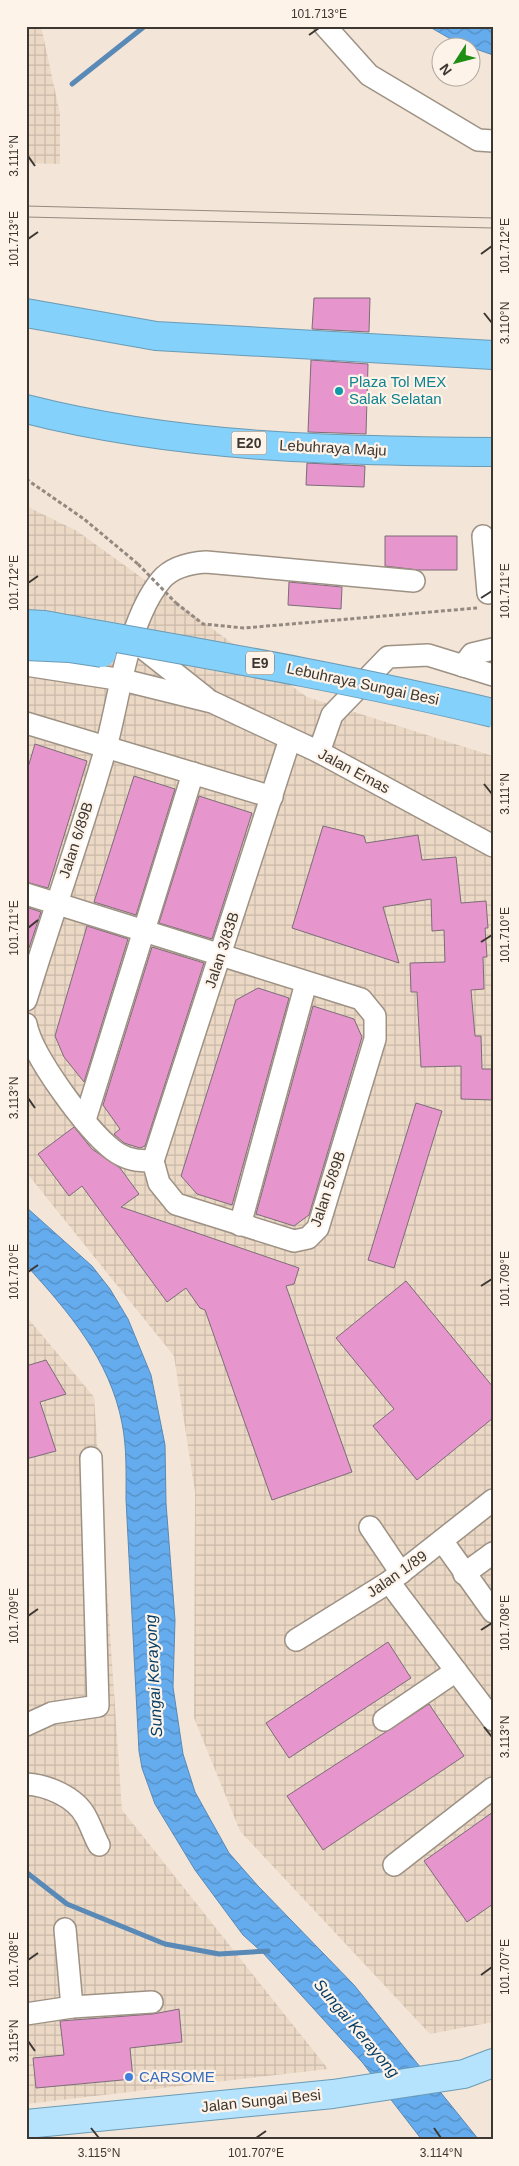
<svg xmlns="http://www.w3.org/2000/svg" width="519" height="2166" viewBox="0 0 519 2166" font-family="Arial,sans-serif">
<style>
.industrial{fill:url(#industrial-grid)}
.water{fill:url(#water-waves);stroke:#5989b6}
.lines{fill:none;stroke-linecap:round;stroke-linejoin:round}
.stream{stroke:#5989b6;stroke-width:5}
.building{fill:#e695cd;stroke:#7c6d77}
.minor-casing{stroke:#9e9285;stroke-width:24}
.major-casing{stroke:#6b9bb5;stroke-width:30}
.highway-casing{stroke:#6b9bb5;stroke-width:30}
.path{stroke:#938980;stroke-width:3;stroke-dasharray:4 2.5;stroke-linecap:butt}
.minor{stroke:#fff;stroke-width:21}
.major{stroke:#b5e3fd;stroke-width:28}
.highway{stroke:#84d1fb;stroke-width:28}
.tram{stroke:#948a81;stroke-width:1}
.highway-bridge-casing{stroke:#6b9bb5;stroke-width:30;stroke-linecap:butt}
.path-bridge{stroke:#938980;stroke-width:3;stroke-dasharray:4 2.5;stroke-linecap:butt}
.highway-bridge{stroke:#84d1fb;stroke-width:28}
.ticks{fill:none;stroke:#3d3732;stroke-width:2}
.culture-dot{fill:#0f9aa8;stroke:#fef3e8;stroke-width:2}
.shop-dot{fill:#3f7fe0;stroke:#fef3e8;stroke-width:2}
.labels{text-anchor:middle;stroke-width:4.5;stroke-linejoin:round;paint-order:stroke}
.shield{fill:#fef3e8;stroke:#776f69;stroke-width:1}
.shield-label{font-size:14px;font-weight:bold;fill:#3d3732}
.culture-label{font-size:15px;fill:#0d838f;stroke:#fef3e8;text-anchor:start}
.street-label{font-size:15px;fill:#3d3732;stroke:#fef3e8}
.shop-label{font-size:15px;fill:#366cbe;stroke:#fef3e8;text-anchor:start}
.water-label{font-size:16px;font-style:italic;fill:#073e68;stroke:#fef3e8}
.neatline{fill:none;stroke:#3d3732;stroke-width:2}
.ticks-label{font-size:12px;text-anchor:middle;fill:#3d3732}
</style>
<defs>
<pattern id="industrial-grid" width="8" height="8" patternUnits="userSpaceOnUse" patternTransform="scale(1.25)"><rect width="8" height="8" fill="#ebd8c5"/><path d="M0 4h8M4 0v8" fill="none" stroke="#cabaaa"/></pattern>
<pattern id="water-waves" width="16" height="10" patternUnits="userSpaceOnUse" patternTransform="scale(1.25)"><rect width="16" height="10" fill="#65acee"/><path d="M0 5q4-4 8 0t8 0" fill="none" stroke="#548dc1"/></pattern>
</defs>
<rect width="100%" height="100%" fill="#f3e5d7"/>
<!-- industrial -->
<g class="industrial">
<path d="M26 26H41L60 114V164L26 163Z"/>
<path d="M26 506 77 531 307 697 493 756V2022L430 2034 240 1831 194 1718 195 1492 174 1356 26 1172Z"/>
<path d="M26 1316 94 1397 122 1810 328 2069 26 2104Z"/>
</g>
<!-- water -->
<g class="water">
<path d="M428 26H493V55L456 42Z"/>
<path d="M26 1207 92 1266 110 1289 128 1319 151 1375 165 1445 166 1503 175 1620 173 1687 183 1754 195 1792 229 1853 258 1886 354 1985 479 2140H422L362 2062 263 1953 243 1935 195 1870 155 1804 142 1768 139 1751 126 1499C126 1474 127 1448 122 1423 110 1360 68 1311 26 1265Z"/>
</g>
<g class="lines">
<!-- stream -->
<g class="stream">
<path d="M72 84 145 26"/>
<path d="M26 1872 67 1904 165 1944 219 1954 268 1951"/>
</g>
</g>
<!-- building -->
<g class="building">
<path d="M314 298H370L369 332 312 329Z"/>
<path d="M311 360 368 364 366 434 308 432Z"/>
<path d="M307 463 365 466 364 487 306 485Z"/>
<path d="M385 536H457V570H418L385 566Z"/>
<path d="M289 582 342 587 341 609 288 605Z"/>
<path d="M35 744 87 761 48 888 26 882V774Z"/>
<path d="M134 776 175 789 136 915 94 902Z"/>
<path d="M199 796 252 813 212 939 159 923Z"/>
<path d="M323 826 364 836 366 843 418 835 422 860 456 857 461 903 486 901 488 928H485L487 957H483L484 989 471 990 475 1036H481L482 1069H493V1100L461 1099V1066L421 1067 417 992H411L410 963 445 962 444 930 432 931 431 899 383 907 399 963 292 928Z"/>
<path d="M26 907 41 912 29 948H26Z"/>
<path d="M87 926 128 939 84 1082 64 1057 55 1036Z"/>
<path d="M152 947 204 963 145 1146 140 1148 124 1143 114 1134 120 1129 103 1105Z"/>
<path d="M258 988 289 998 232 1205 197 1194 181 1176 236 1000Z"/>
<path d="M313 1006 354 1019 362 1037 309 1215 294 1226 256 1214Z"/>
<path d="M416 1103 442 1111 394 1268 368 1260Z"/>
<path d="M74 1127 92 1149 120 1168 139 1194 121 1207 299 1268 294 1284 286 1286 352 1472 272 1500 205 1310 200 1308 186 1288 167 1302 82 1186 69 1196 38 1154Z"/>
<path d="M406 1281 493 1387V1418L417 1480 373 1426 394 1409 336 1338Z"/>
<path d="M46 1360 66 1394 40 1402 56 1451 26 1459V1366Z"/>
<path d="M388 1642 411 1678 289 1758 266 1723Z"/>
<path d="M429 1704 464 1756 323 1850 287 1796Z"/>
<path d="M493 1812V1904L467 1922 424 1861Z"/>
<path d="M179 2009 182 2042 130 2048 133 2079 36 2088 33 2058 64 2055 60 2021 153 2014Z"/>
</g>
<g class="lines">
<defs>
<g id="minor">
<path d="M325 26 369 75 478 140 493 141"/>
<path d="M483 536 488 593 493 592"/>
<path d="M134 641 206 698"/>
<path d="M26 665 123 680 212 702 319 752 493 846"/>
<path d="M463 666 472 654 493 649"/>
<path d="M26 723 272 797"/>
<path d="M319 752 332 715 388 657 428 655 493 675"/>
<path d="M26 894 361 999 375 1016V1039L318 1228 308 1238 294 1241 176 1204 159 1183 153 1161C138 1161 126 1160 113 1150 87 1130 32 1056 26 1024"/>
<path d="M26 1000C52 915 82 832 106 747 120 696 127 622 161 580 172 567 190 563 206 562L414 581"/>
<path d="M85 1120 193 773"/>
<path d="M153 1161 290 739"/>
<path d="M240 1225 306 983"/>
<path d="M370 1527 401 1573"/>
<path d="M443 1542 493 1612"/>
<path d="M464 1574 493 1553"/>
<path d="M389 1582 493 1720"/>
<path d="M296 1640 389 1582 493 1500"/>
<path d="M384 1720 456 1671"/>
<path d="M26 1725 52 1713 98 1706 91 1458"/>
<path d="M26 1784C47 1785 76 1797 86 1817 91 1826 94 1836 99 1845"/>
<path d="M394 1865 493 1788"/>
<path d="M65 1929 72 2007"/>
<path d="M26 2014 72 2007 152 2002"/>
</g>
<path id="major" d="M26 2124 333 2094 464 2074 493 2063"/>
<g id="highway">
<path d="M26 313 156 336 493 355"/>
<path d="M26 409C179 448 336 451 493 452"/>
</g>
</defs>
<!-- minor casing -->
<use href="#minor" class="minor-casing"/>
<!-- major casing -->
<use href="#major" class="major-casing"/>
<!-- highway casing -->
<use href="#highway" class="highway-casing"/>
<!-- path -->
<g class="path">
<path d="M26 479 84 519 138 564"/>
<path d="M176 603 203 624 244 628 477 608"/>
</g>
<!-- minor -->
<use href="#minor" class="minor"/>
<!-- major -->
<use href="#major" class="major"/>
<!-- highway -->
<use href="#highway" class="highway"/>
<!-- tram -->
<g class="tram">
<path d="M26 206 493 218"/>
<path d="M26 217 493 228"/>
</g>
<defs>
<g id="highway-bridge">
<path d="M26 624 44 625C194 652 344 677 493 713"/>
<path d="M26 646 69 648 102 653"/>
</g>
</defs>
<!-- highway-bridge casing -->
<use href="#highway-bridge" class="highway-bridge-casing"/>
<!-- path-bridge -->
<path class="path-bridge" d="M138 564 176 603"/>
<!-- highway-bridge -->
<use href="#highway-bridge" class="highway-bridge"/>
</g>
<!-- ticks -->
<path class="ticks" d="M309 35 319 28M28 156 35 166M28 239 38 232M481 254 492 246M484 313 492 323M28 583 38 576M481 598 492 591M484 784 492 794M28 928 38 920M481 942 492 935M28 1098 35 1108M28 1272 38 1265M481 1286 492 1279M28 1616 38 1609M481 1630 492 1623M484 1727 492 1737M28 1960 38 1953M481 1975 492 1967M28 2041 35 2051M91 2128 99 2138M434 2128 441 2138M256 2138 266 2131"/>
<!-- markers -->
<circle class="culture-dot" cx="339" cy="391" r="5"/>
<circle class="shop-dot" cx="129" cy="2077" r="5"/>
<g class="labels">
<!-- shield labels -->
<g class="shield">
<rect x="231.5" y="431.5" width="35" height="23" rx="4"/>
<rect x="246" y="651.5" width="28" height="23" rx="4"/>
</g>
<g class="shield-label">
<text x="249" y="448">E20</text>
<text x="260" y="668">E9</text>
</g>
<!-- culture labels -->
<g class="culture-label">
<text x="349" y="387">Plaza Tol MEX<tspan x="349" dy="17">Salak Selatan</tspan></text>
</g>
<!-- street labels -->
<g class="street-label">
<text transform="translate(333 448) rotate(3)" y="5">Lebuhraya Maju</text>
<text transform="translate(363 684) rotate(12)" y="5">Lebuhraya Sungai Besi</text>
<text transform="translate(354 771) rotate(28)" y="5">Jalan Emas</text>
<text transform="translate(76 840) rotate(-72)" y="5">Jalan 6/89B</text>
<text transform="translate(222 950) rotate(-72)" y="5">Jalan 3/83B</text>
<text transform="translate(328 1189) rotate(-71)" y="5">Jalan 5/89B</text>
<text transform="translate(397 1574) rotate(-35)" y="5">Jalan 1/89</text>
<text transform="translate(261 2101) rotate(-6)" y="5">Jalan Sungai Besi</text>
</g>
<!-- shop labels -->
<g class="shop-label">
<text x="139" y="2082">CARSOME</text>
</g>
<!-- water labels -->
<g class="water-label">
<text transform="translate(153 1676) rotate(-93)" y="6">Sungai Kerayong</text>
<text transform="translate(357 2028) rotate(50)" y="6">Sungai Kerayong</text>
</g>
</g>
<!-- border -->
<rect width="519" height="2166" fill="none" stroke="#fef3e8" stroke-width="55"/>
<!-- north arrow -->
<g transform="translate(456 62) rotate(234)"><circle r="24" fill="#fef3e8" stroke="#b1a89f"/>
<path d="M0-4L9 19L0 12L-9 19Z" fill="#1d8d13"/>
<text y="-8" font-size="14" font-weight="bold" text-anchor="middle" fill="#3d3732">N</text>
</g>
<rect x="28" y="28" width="464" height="2110" class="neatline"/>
<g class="ticks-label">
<text x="319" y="18">101.713°E</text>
<text transform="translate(14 156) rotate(-90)" y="4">3.111°N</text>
<text transform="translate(14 239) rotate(-90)" y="4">101.713°E</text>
<text transform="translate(505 246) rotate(-90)" y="4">101.712°E</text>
<text transform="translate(505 323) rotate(-90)" y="4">3.110°N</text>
<text transform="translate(14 583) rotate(-90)" y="4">101.712°E</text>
<text transform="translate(505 591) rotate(-90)" y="4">101.711°E</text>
<text transform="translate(505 794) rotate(-90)" y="4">3.111°N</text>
<text transform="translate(14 928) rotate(-90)" y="4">101.711°E</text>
<text transform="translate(505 935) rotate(-90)" y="4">101.710°E</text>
<text transform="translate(14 1098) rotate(-90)" y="4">3.113°N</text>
<text transform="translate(14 1272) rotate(-90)" y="4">101.710°E</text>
<text transform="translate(505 1279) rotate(-90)" y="4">101.709°E</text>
<text transform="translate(14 1616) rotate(-90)" y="4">101.709°E</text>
<text transform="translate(505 1623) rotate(-90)" y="4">101.708°E</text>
<text transform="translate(505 1737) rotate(-90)" y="4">3.113°N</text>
<text transform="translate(14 1960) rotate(-90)" y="4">101.708°E</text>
<text transform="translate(505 1967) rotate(-90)" y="4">101.707°E</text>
<text transform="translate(14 2041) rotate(-90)" y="4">3.115°N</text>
<text x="99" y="2157">3.115°N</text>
<text x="256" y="2157">101.707°E</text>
<text x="441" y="2157">3.114°N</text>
</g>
</svg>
